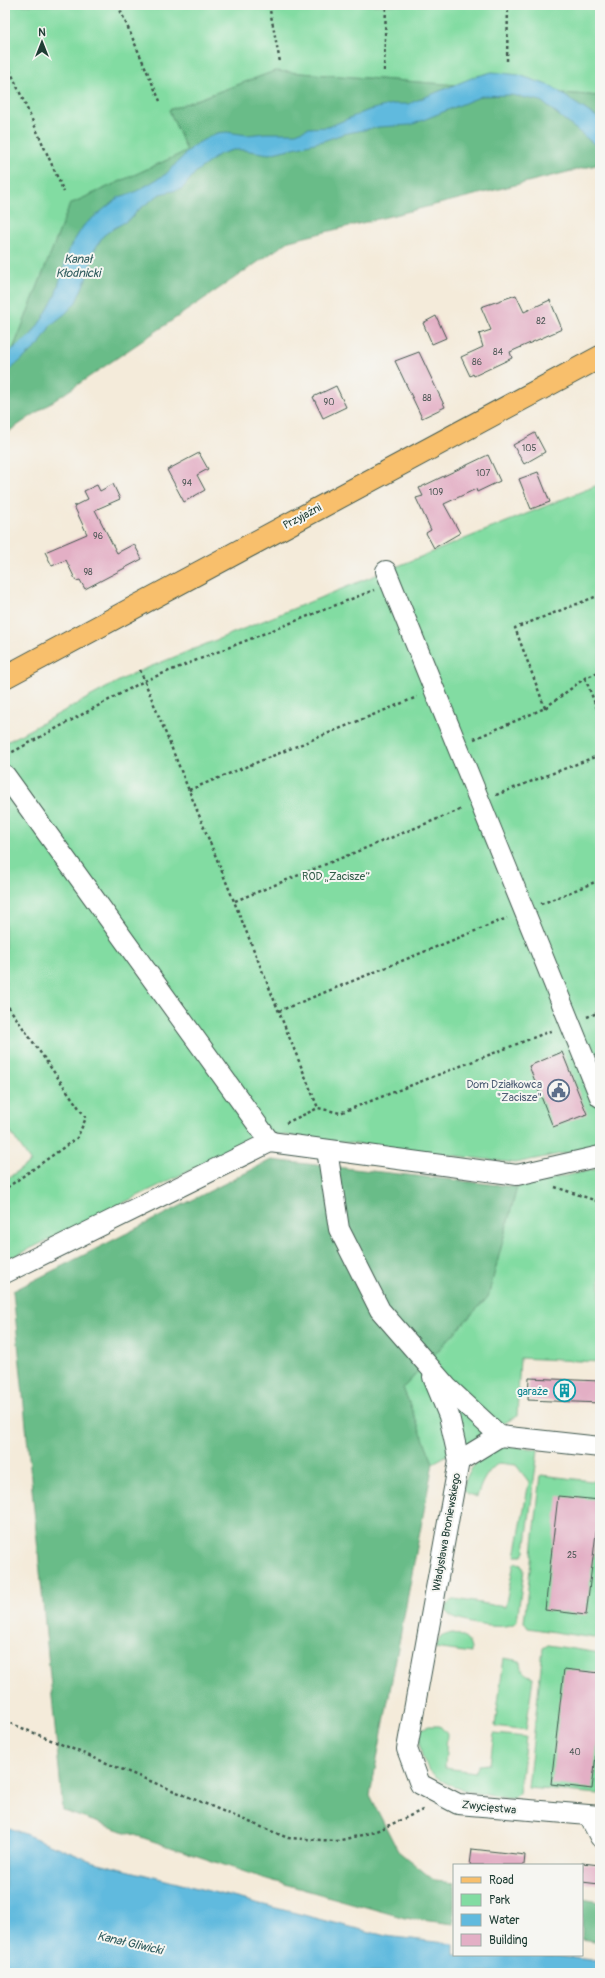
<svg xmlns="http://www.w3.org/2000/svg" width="605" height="1978" viewBox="0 0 605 1978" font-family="Pangolin,sans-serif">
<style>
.green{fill:#82dca2;stroke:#508c6b}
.forest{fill:#69bc88;stroke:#447c5e}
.water{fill:#60bade;stroke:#407c89}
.building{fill:#e3afc5}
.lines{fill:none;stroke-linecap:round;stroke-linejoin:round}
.minor-casing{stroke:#3f574d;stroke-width:22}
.major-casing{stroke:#3f574d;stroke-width:24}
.path{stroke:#3f574d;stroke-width:2.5;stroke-dasharray:3 3;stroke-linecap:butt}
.minor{stroke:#fff;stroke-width:20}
.major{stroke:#f8bf6c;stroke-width:22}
.labels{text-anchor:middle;stroke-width:4;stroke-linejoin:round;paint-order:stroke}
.number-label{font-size:9px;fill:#505a58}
.street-label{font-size:11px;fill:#1f3d34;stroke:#f6f6f2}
.park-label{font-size:11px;fill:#335d4a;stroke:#f6f6f2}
.service-label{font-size:11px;fill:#4e5e75;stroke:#f6f6f2;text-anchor:end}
.culture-label{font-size:11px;fill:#0d838f;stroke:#f6f6f2;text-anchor:end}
.water-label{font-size:12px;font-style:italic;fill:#2f5c5e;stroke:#f6f6f2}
</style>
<rect width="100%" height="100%" fill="#f6f6f2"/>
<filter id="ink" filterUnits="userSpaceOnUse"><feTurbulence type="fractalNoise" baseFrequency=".025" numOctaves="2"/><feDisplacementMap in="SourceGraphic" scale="8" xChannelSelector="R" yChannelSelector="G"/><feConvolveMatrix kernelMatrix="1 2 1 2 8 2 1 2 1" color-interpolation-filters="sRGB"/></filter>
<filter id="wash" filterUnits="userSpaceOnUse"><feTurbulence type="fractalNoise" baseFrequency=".012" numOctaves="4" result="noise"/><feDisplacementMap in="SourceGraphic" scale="16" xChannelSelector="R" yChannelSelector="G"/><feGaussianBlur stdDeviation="0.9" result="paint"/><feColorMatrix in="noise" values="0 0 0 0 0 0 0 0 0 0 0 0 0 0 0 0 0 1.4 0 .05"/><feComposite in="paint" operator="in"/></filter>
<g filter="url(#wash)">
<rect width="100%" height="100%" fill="#f4ebda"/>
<!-- green -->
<g class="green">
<path d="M5 5H600V96L275 71 169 110 187 151 70 204 5 370Z"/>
<path d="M600 484V1146L515 1163 266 1133 5 1261V1180L31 1162 5 1124V743L130 675Z"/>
<path d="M600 1168V1362L520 1358 517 1416 433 1463 403 1388 488 1297 517 1187Z"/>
<path d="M508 1446 538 1449V1450L525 1551 522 1556H515L529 1482 516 1465 499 1463C487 1471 481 1483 477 1497L468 1494 464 1490C465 1467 487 1450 508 1446Z"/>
<path d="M541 1475 600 1482V1633L594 1638 528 1628 524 1622Z"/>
<path d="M514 1563 522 1565 524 1570 517 1620C512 1633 463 1623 452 1617 443 1612 446 1602 455 1599L505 1607Z"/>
<path d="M453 1633C464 1635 472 1642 471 1653L435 1648C437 1638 443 1634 453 1633Z"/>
<path d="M548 1645 600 1653V1794L528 1788 543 1648Z"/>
<path d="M504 1658 520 1661C520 1670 525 1675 533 1677L526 1730 495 1726Z"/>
<path d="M429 1726H440L447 1734 445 1768 475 1772 479 1765 490 1764 494 1734 526 1737 519 1793 512 1799C469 1792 412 1788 421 1729Z"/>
</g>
<!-- forest -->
<g class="forest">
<path d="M275 71 600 96V164L289 241 5 434V370L70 204 187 151 169 110Z"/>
<path d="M271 1160 517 1187 488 1297 403 1388 433 1463 370 1796 398 1851 435 1881 454 1883V1924L405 1918 263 1878 63 1811 13 1291Z"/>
<path d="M582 1899 600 1902V1942L582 1939Z"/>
</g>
<!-- water -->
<g class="water">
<path d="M492 72 519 75 553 87 572 101 600 119V149L541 101 511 95 482 96 411 125 379 127 343 134 323 141 269 154 243 150H233L220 154 196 172 182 189 160 194 137 211 132 218 111 230 103 236 92 254 90 270 76 302 66 313 51 325 39 345 5 374V355L31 335 43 318 55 296 70 247 84 225 119 197 135 192 166 174 193 146 205 139 217 133 227 132 247 135 265 133H296L308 128 328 127 369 110 393 104H408L474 77Z"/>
<path d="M5 1826 91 1861 386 1936 454 1944V1955H547L600 1961V1973H27L5 1969Z"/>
</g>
<g id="blocks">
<!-- building -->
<g class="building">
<path d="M516 295 524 312 550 300 562 329 510 352 512 358 474 376 473 374 470 376 461 357 483 347 479 334 491 330 481 307Z"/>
<path d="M436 316 446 338 432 344 423 323Z"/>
<path d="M419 352 445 407 422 418 395 361Z"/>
<path d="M336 386 346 407 323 418 313 397Z"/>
<path d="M535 433 545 452 524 464 513 445Z"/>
<path d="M199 453 208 469 197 475 205 490 184 502 167 470Z"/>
<path d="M488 455 500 481 477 492 476 489 444 504 460 533 434 548 426 533 431 530 416 498 423 496 419 488Z"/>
<path d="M538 472 550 502 531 509 519 479Z"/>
<path d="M113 484 120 499 95 510 117 553 134 544 142 559 85 589 80 580 76 581 66 560 52 566 45 552 87 534 74 506 88 499 84 491 97 485 100 491Z"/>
<path d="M562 1052 587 1114 553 1127 529 1066Z"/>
<path d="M529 1378 600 1381V1403L528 1400Z"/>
<path d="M558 1496 600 1500 586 1615 545 1610Z"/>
<path d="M564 1669 600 1673V1720L592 1789 551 1784Z"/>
<path d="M472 1849 525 1855 524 1865H470Z"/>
<path d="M582 1863 600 1865 599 1884 582 1882Z"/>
</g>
</g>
</g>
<g filter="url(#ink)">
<use href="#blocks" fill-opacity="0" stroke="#3f574d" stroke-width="1"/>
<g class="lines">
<defs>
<g id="minor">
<path d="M386 571 600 1097"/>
<path d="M5 775 270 1142"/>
<path d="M327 1150 339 1229 380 1310 447 1387 500 1436"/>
<path d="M5 1273 270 1142 517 1175 600 1156"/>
<path d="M433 1377 449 1416 459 1461"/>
<path d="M600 1447 500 1436 459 1461 407 1749 420 1784 458 1804 600 1816"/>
<path d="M589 1816 600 1837"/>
</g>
<path id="major" d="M5 677 600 357"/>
</defs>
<!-- minor casing -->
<use href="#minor" class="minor-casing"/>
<!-- major casing -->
<use href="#major" class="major-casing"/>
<!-- path -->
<g class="path">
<path d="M118 5 160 101"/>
<path d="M269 5 280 62"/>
<path d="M5 59 64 192"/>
<path d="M507 61 508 5"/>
<path d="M384 71 386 5"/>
<path d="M140 670 318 1108"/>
<path d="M585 678 600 716"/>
<path d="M545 708 515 628 600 595"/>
<path d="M474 739 545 708 585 678 600 672"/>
<path d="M7 755 144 681 374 590"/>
<path d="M189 790 417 697"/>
<path d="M496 795 600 755"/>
<path d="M235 901 462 809"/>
<path d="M541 904 600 880"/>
<path d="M5 1002 86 1118 77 1138 5 1189"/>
<path d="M279 1011 507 918"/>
<path d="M587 1017 600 1012"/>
<path d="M286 1123 318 1108 340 1113 553 1030"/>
<path d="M555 1187 600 1202"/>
<path d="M5 1721 288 1838 337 1841 374 1832 425 1809"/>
</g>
<!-- minor -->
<use href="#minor" class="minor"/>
<!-- major -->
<use href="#major" class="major"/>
</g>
</g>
<!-- icons -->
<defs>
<symbol id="civic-ring" viewBox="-11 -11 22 22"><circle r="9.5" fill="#f6f6f2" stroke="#5c6f8a" stroke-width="1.5"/><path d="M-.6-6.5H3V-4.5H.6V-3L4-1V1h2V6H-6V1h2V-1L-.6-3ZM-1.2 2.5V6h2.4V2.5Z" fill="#5c6f8a"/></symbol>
<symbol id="building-ring" viewBox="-11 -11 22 22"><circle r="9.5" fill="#f6f6f2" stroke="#0f9aa8" stroke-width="1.5"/><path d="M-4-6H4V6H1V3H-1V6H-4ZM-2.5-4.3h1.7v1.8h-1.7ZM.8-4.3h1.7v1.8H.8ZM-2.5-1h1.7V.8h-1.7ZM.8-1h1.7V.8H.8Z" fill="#0f9aa8"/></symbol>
</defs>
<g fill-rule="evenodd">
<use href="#civic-ring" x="546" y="1078" width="25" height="25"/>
<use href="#building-ring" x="552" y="1378" width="25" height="25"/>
</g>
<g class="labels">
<!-- number labels -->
<g class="number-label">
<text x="541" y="324">82</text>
<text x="498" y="355">84</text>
<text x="477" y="365">86</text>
<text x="427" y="401">88</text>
<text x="329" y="405">90</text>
<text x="529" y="451">105</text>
<text x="483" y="476">107</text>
<text x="187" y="486">94</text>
<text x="436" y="495">109</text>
<text x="98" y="539">96</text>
<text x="88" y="575">98</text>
<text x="572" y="1558">25</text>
<text x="575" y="1755">40</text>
</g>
<!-- street labels -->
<g class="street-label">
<text transform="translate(302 516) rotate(-28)" y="4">Przyjaźni</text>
<text transform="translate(446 1532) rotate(-80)" y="4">Władysława Broniewskiego</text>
<text transform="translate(489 1807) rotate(6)" y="4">Zwycięstwa</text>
</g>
<!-- park labels -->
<g class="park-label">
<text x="336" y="880">ROD „Zacisze”</text>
</g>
<!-- service labels -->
<g class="service-label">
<text x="542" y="1088">Dom Działkowca<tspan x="542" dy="13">"Zacisze"</tspan></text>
</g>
<!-- culture labels -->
<g class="culture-label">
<text x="548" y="1395">garaże</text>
</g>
<!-- water labels -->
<g class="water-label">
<text x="78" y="263">Kanał<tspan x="78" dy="14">Kłodnicki</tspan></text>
<text transform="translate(130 1943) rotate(13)" y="4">Kanał Gliwicki</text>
</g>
</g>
<!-- margin -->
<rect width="605" height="1978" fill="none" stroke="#f6f6f2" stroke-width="20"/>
<!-- legend -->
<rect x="453" y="1864" width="130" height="92" fill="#f6f6f2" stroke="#a0aca6"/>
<rect x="461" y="1877" width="20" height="6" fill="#f8bf6c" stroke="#a0aca6"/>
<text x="489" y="1884" font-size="12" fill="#1f3d34">Road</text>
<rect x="461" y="1894" width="20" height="12" fill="#82dca2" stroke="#a0aca6"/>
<text x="489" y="1904" font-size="12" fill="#1f3d34">Park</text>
<rect x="461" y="1914" width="20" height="12" fill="#60bade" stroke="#a0aca6"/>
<text x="489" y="1924" font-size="12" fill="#1f3d34">Water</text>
<rect x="461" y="1934" width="20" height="12" fill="#e3afc5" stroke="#a0aca6"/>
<text x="489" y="1944" font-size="12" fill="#1f3d34">Building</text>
<!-- north arrow -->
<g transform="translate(42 42)" stroke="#f6f6f2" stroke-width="3" paint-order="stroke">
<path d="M0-3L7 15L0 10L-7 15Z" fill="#1f3d34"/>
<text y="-6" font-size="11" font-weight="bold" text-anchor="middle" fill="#1f3d34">N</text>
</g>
</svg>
